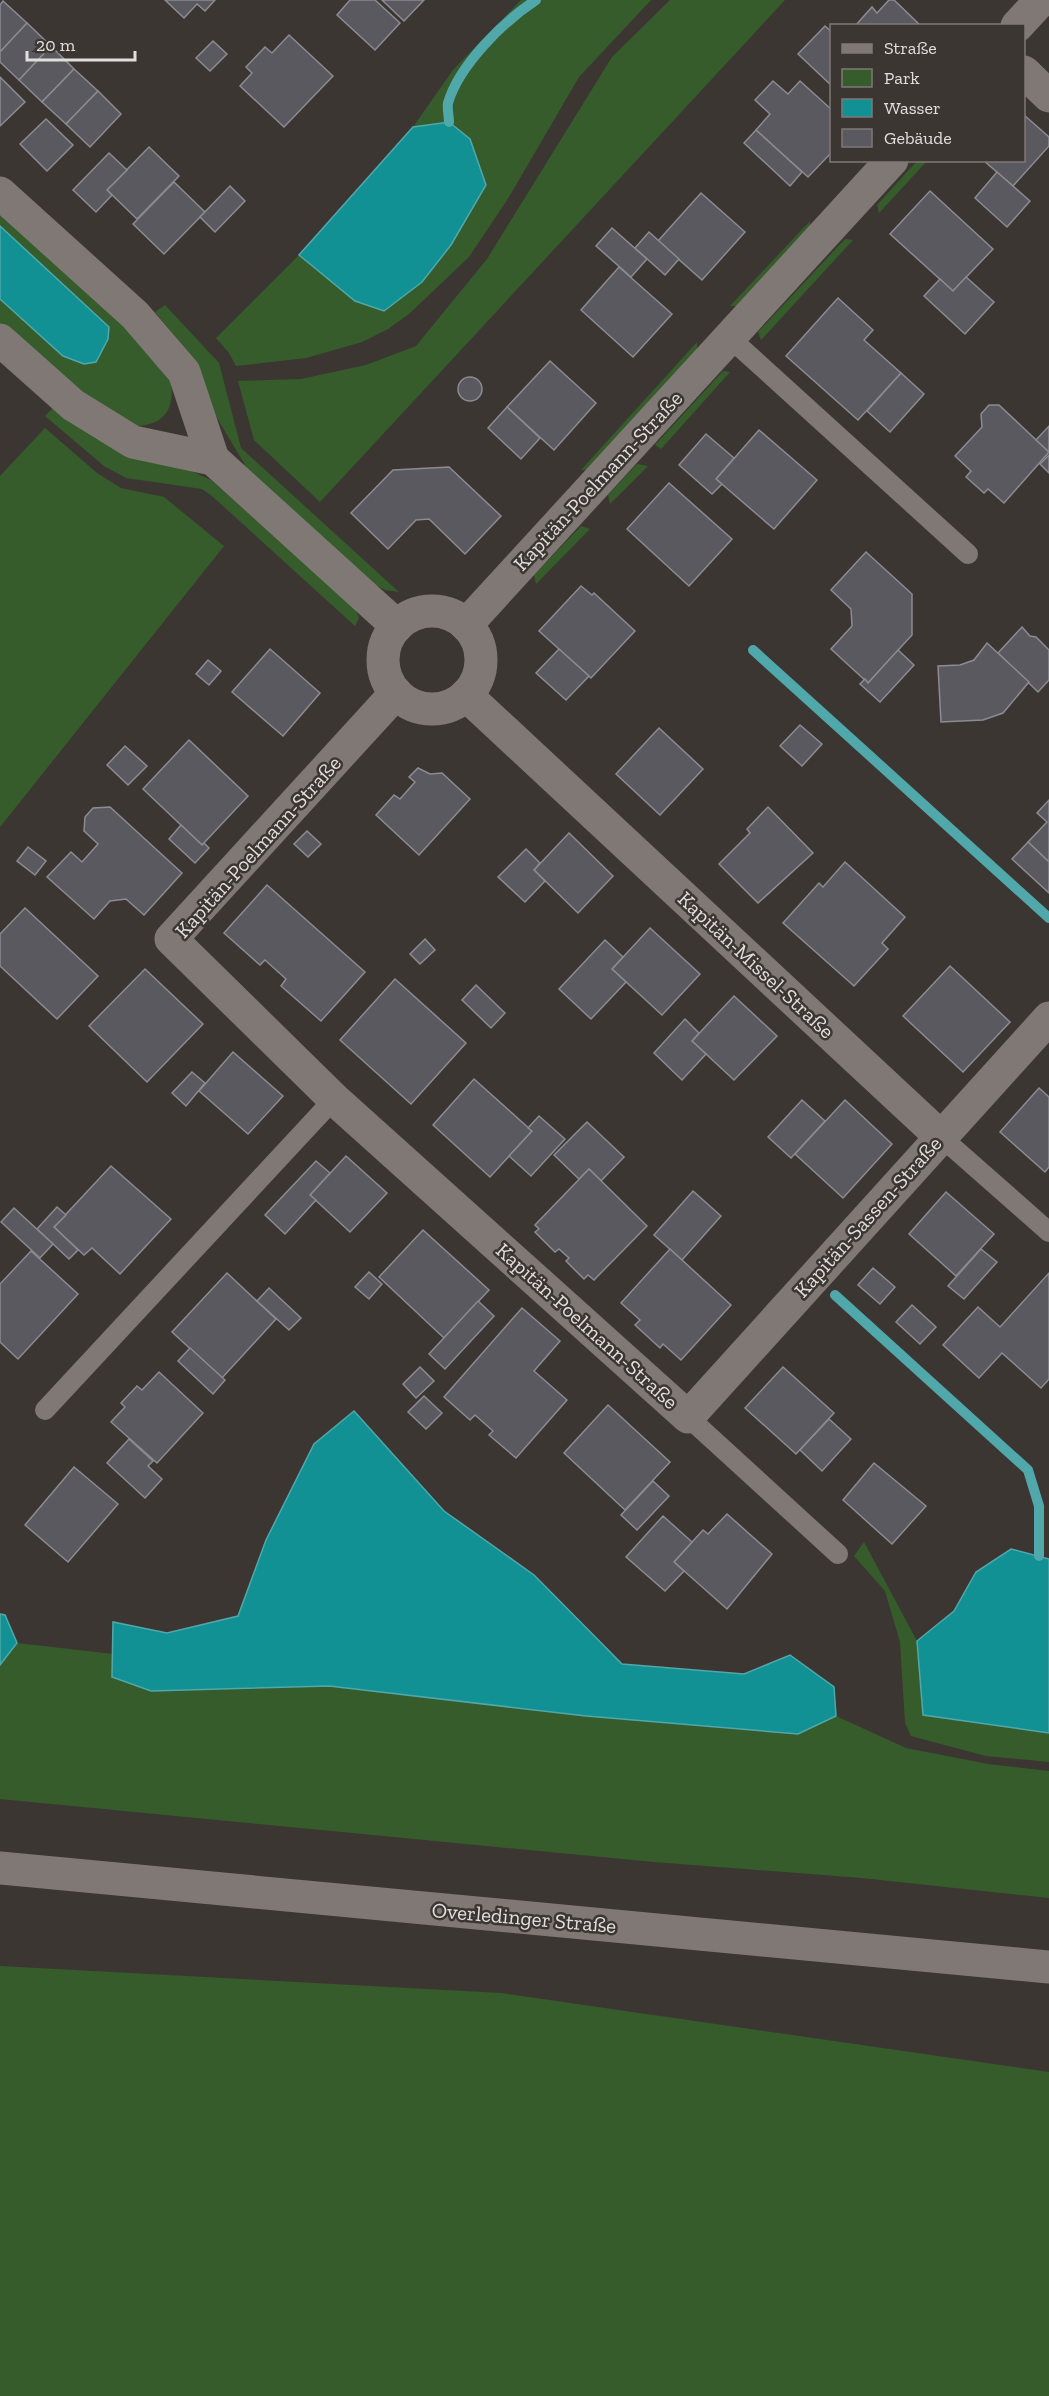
<svg xmlns="http://www.w3.org/2000/svg" width="1049" height="2396" viewBox="0 0 1049 2396" font-family="'Zilla Slab',serif">
<style>
.green{fill:#365c2c}
.water{fill:#129194;stroke:#50a8aa;stroke-width:1.5}
.lines{fill:none;stroke-linecap:round;stroke-linejoin:round}
.stream{stroke:#50a8aa;stroke-width:10}
.building{fill:#5a595f;stroke:#8c8b92;stroke-width:1.5}
.service{stroke:#807875;stroke-width:20}
.minor{stroke:#807875;stroke-width:33}
.tertiary{stroke:#807875;stroke-width:33}
.labels{text-anchor:middle;stroke-width:5;stroke-linejoin:round;paint-order:stroke}
.street-label{font-size:21px;fill:#e2dedc;stroke:#3c3633}
</style>
<rect width="100%" height="100%" fill="#3c3633"/>
<!-- green -->
<g class="green">
<path d="M521 0H651L579 77 509 197 469 257 409 314 388 329 362 342 306 358 236 366 229 353 216 338 299 255 355 301 384 311 422 282 451 245 470 139 450 122 413 127 453 70Z"/>
<path d="M670 0H785L320 502 254 440 238 381 301 379 366 365 416 346 487 259 612 57Z"/>
<path d="M917 161H927L879 213 877 205Z"/>
<path d="M0 203 169 371C176 400 171 424 138 426L62 380 0 324Z"/>
<path d="M810 221V233L742 306H730Z"/>
<path d="M845 239 853 240 761 340 758 332Z"/>
<path d="M165 305 219 363 241 448 399 592 385 590 372 583 247 468 214 413 194 359 155 312Z"/>
<path d="M697 342V355L592 469 581 470Z"/>
<path d="M723 371 730 372 661 449 655 445Z"/>
<path d="M53 408 211 480 355 608 359 618 355 626 212 496 202 489 126 478 104 466 45 416Z"/>
<path d="M45 428 97 473 121 488 164 497 224 546 0 827V476Z"/>
<path d="M637 464 648 466 610 504 608 495Z"/>
<path d="M581 526 590 529 536 584 534 575Z"/>
<path d="M864 1542 917 1641 923 1715 1049 1733V1762L986 1756 911 1736 905 1723 900 1642 885 1591 854 1556Z"/>
<path d="M17 1643 113 1654V1677L151 1691 329 1686 798 1734 836 1716 906 1748 988 1764 1049 1771V1898L862 1878 654 1862 0 1799V1665Z"/>
<path d="M0 1966 501 1993 1049 2072V2396H0Z"/>
</g>
<!-- water -->
<g class="water">
<path d="M449 122 470 139 486 185 451 245 422 282 384 311 355 301 299 255 413 127Z"/>
<path d="M0 226 109 327 108 339 96 362 84 364 63 356 0 299Z"/>
<path d="M354 1411 444 1511 534 1575 622 1664 744 1674 790 1655 834 1687 836 1716 798 1734 586 1716 329 1686 151 1691 112 1677 113 1622 167 1633 238 1616 266 1540 314 1444Z"/>
<path d="M1011 1549 1049 1559V1733L923 1715 917 1641 954 1611 976 1572Z"/>
<path d="M0 1614 5 1615 17 1643 0 1665Z"/>
</g>
<g class="lines">
<!-- stream -->
<g class="stream">
<path d="M449 122C449 116 447 109 448 103 459 65 504 21 536 0"/>
<path d="M753 650 1049 918"/>
<path d="M835 1295 1028 1470 1039 1506V1556"/>
</g>
</g>
<!-- building -->
<g class="building">
<path d="M165 0H215L205 11 197 4 184 18Z"/>
<path d="M350 0H375L400 23 375 50 337 15Z"/>
<path d="M382 0H424L404 21Z"/>
<path d="M889 0H894L921 26H855L872 7 877 13Z"/>
<path d="M3 1 27 23 0 52V5Z"/>
<path d="M27 23 51 46 19 80 0 62V52Z"/>
<path d="M825 26 832 32V86L798 54Z"/>
<path d="M289 35 333 76 284 127 240 86 252 73 246 67 265 47 272 53Z"/>
<path d="M213 41 227 54 210 71 196 58Z"/>
<path d="M51 46 74 69 42 102 19 80Z"/>
<path d="M74 69 98 91 66 124 42 102Z"/>
<path d="M0 77 25 102 0 126Z"/>
<path d="M773 81 788 94 800 81 832 110V152L808 177 756 130 770 114 755 100Z"/>
<path d="M98 91 121 114 90 147 66 124Z"/>
<path d="M1024 115 1049 137V146L1013 186 983 160H1024Z"/>
<path d="M46 119 73 145 47 171 20 144Z"/>
<path d="M756 130 802 172 790 186 744 143Z"/>
<path d="M149 147 179 176 137 219 107 190Z"/>
<path d="M109 153 127 170 107 190 112 195 96 212 73 190Z"/>
<path d="M997 172 1030 201 1007 227 975 198Z"/>
<path d="M174 182 205 212 164 254 133 224Z"/>
<path d="M230 186 245 201 215 232 200 217Z"/>
<path d="M930 191 993 249 953 291 890 234Z"/>
<path d="M701 193 745 232 702 280 658 241Z"/>
<path d="M612 228 647 259 631 277 596 246Z"/>
<path d="M649 232 679 259 665 275 635 248Z"/>
<path d="M619 267 672 314 633 357 581 310Z"/>
<path d="M966 277 994 302 965 334 924 296 940 279 953 291Z"/>
<path d="M838 298 873 330 864 340 901 373 858 420 786 356Z"/>
<path d="M550 361 596 403 554 450 507 407Z"/>
<path d="M901 373 924 394 890 432 867 411Z"/>
<circle cx="470" cy="389" r="12"/>
<path d="M989 405H999L1049 452 1004 503 988 489 984 493 966 477 971 471 955 456 982 427 981 414Z"/>
<path d="M507 407 540 438 521 459 488 428Z"/>
<path d="M1049 426V452L1036 440Z"/>
<path d="M759 430 817 480 774 529 716 479Z"/>
<path d="M706 434 734 458 716 479 722 484 712 494 679 465Z"/>
<path d="M1049 455V473L1040 464Z"/>
<path d="M449 467 501 516 465 554 429 519 416 520 388 549 351 513 393 470Z"/>
<path d="M669 483 732 539 689 586 627 529Z"/>
<path d="M866 552 912 594V635L868 683 831 649 852 626 851 609 831 590Z"/>
<path d="M581 586 592 595 594 593 635 631 591 678 539 631Z"/>
<path d="M1022 627 1030 636 1036 637 1049 650V680L1038 692 998 653Z"/>
<path d="M987 643 1029 682 1003 713 983 720 941 722 938 666 960 665 974 660Z"/>
<path d="M270 649 320 693 283 736 232 692Z"/>
<path d="M559 649 589 676 566 700 536 673Z"/>
<path d="M898 650 914 665 880 702 860 684 865 679 868 683Z"/>
<path d="M208 660 221 671 209 685 196 674Z"/>
<path d="M800 725 822 744 802 766 780 746Z"/>
<path d="M659 728 703 769 660 815 616 774Z"/>
<path d="M189 740 248 796 202 845 143 789Z"/>
<path d="M125 746 147 766 128 785 107 765Z"/>
<path d="M418 768 430 774 442 773 470 799 419 855 376 815 394 795 400 799 415 782 409 777Z"/>
<path d="M1049 800V862L1028 842 1047 822 1037 813Z"/>
<path d="M110 807 182 873 144 915 126 899 110 901 94 919 47 877 71 852 82 862 98 844 84 831 85 817 93 808Z"/>
<path d="M768 807 813 853 758 903 719 864 750 833 747 829Z"/>
<path d="M181 825 202 845 204 843 209 848 195 863 169 839Z"/>
<path d="M307 831 321 844 308 857 294 844Z"/>
<path d="M569 833 613 876 578 913 534 870Z"/>
<path d="M1028 842 1049 862V893L1012 859Z"/>
<path d="M28 847 46 861 35 875 17 861Z"/>
<path d="M526 849 540 863 534 870 545 881 525 902 498 877Z"/>
<path d="M845 862 905 917 882 943 888 949 854 986 783 923 819 883 823 887Z"/>
<path d="M267 885 365 972 321 1021 281 986 286 979 265 960 260 965 224 933Z"/>
<path d="M25 908 98 976 57 1019 0 966V934Z"/>
<path d="M650 928 700 974 662 1015 612 969Z"/>
<path d="M425 939 435 950 420 964 410 954Z"/>
<path d="M605 940 623 957 612 969 626 982 591 1019 559 989Z"/>
<path d="M950 966 1010 1022 963 1072 903 1016Z"/>
<path d="M145 969 203 1024 147 1082 89 1026Z"/>
<path d="M395 979 466 1043 411 1104 340 1040Z"/>
<path d="M476 985 505 1013 491 1028 462 1000Z"/>
<path d="M734 996 777 1036 734 1080 692 1041Z"/>
<path d="M685 1019 699 1033 692 1041 706 1054 682 1080 654 1053Z"/>
<path d="M233 1052 283 1096 248 1134 199 1091Z"/>
<path d="M192 1072 205 1083 186 1106 172 1093Z"/>
<path d="M474 1079 532 1131 490 1177 433 1125Z"/>
<path d="M1039 1088 1049 1097V1167L1045 1172 1000 1132Z"/>
<path d="M802 1100 825 1121 791 1158 768 1137Z"/>
<path d="M845 1100 892 1144 843 1198 795 1154Z"/>
<path d="M539 1116 565 1139 531 1176 509 1156 532 1131 528 1128Z"/>
<path d="M587 1122 624 1157 601 1181 589 1169 579 1179 554 1155Z"/>
<path d="M346 1156 387 1193 350 1232 310 1195Z"/>
<path d="M316 1161 330 1173 310 1195 316 1200 285 1234 265 1215Z"/>
<path d="M111 1166 171 1219 120 1274 92 1248 84 1255 54 1227Z"/>
<path d="M589 1169 647 1226 594 1280 588 1275 584 1279 566 1261 569 1258 559 1249 555 1252 535 1232 539 1229 535 1225Z"/>
<path d="M693 1191 721 1216 682 1260 654 1235Z"/>
<path d="M946 1192 994 1234 956 1276 909 1234Z"/>
<path d="M57 1207 66 1215 54 1227 78 1250 69 1259 37 1229Z"/>
<path d="M14 1208 53 1244 40 1258 1 1222Z"/>
<path d="M423 1230 489 1290 444 1338 379 1277Z"/>
<path d="M670 1249 731 1305 681 1360 663 1344 660 1348 635 1325 640 1320 621 1303Z"/>
<path d="M981 1249 997 1262 964 1299 948 1286Z"/>
<path d="M31 1251 78 1294 18 1359 0 1342V1284Z"/>
<path d="M873 1268 895 1287 880 1304 858 1285Z"/>
<path d="M369 1272 382 1284 369 1299 355 1287Z"/>
<path d="M227 1273 276 1319 222 1378 172 1332Z"/>
<path d="M1049 1273V1379L1041 1388 1002 1353 979 1378 943 1345 978 1307 1000 1327Z"/>
<path d="M269 1288 301 1318 289 1330 257 1301Z"/>
<path d="M478 1301 494 1316 445 1369 429 1354Z"/>
<path d="M912 1305 936 1327 920 1344 896 1322Z"/>
<path d="M522 1308 560 1341 534 1371 567 1400 516 1458 489 1435 493 1431 475 1415 470 1420 444 1397Z"/>
<path d="M190 1348 225 1380 213 1394 178 1361Z"/>
<path d="M420 1367 434 1381 416 1398 403 1384Z"/>
<path d="M783 1367 834 1413 796 1454 745 1408Z"/>
<path d="M159 1372 203 1413 157 1463 111 1422 125 1407 121 1403 137 1386 142 1390Z"/>
<path d="M424 1396 442 1413 426 1429 408 1412Z"/>
<path d="M608 1405 670 1462 625 1510 564 1453Z"/>
<path d="M829 1419 851 1439 822 1471 800 1450Z"/>
<path d="M129 1439 153 1461 148 1466 162 1479 145 1498 107 1463Z"/>
<path d="M874 1463 926 1506 892 1544 843 1500Z"/>
<path d="M74 1467 118 1504 68 1562 25 1525Z"/>
<path d="M653 1481 669 1496 637 1530 621 1515Z"/>
<path d="M727 1514 772 1554 727 1609 674 1562 703 1530 708 1534Z"/>
<path d="M663 1516 692 1542 674 1562 684 1571 665 1591 626 1557Z"/>
</g>
<g class="lines">
<!-- service -->
<g class="service">
<path d="M730 338 968 554"/>
<path d="M940 1136 1049 1232"/>
<path d="M45 1410 334 1099"/>
<path d="M688 1417 838 1554"/>
</g>
<!-- minor -->
<g class="minor">
<path d="M1017 26 1041 0"/>
<path d="M1024 72 1049 96"/>
<path d="M0 193 135 315 184 372 213 459 397 626"/>
<path d="M0 340 73 405 133 442 213 459"/>
<circle cx="432" cy="660" r="49"/>
<path d="M466 625 892 160"/>
<path d="M396 693 171 939 334 1099 688 1417 1049 1018"/>
<path d="M466 695 940 1136"/>
</g>
<!-- tertiary -->
<path class="tertiary" d="M0 1868 1049 1967"/>
</g>
<g class="labels">
<!-- street labels -->
<g class="street-label">
<text transform="translate(598 481) rotate(-47)" y="7">Kapitän-Poelmann-Straße</text>
<text transform="translate(258 847) rotate(-48)" y="7">Kapitän-Poelmann-Straße</text>
<text transform="translate(756 965) rotate(43)" y="7">Kapitän-Missel-Straße</text>
<text transform="translate(868 1217) rotate(-48)" y="7">Kapitän-Sassen-Straße</text>
<text transform="translate(587 1326) rotate(42)" y="7">Kapitän-Poelmann-Straße</text>
<text transform="translate(524 1918) rotate(5)" y="7">Overledinger Straße</text>
</g>
</g>
<!-- legend -->
<rect x="830" y="24" width="195" height="138" fill="#3c3633" stroke="#7e7977" stroke-width="1.5"/>
<rect x="842" y="44" width="30" height="9" fill="#807875" stroke="#7e7977" stroke-width="1.5"/>
<text x="884" y="54" font-size="18" fill="#e2dedc">Straße</text>
<rect x="842" y="69" width="30" height="18" fill="#365c2c" stroke="#7e7977" stroke-width="1.5"/>
<text x="884" y="84" font-size="18" fill="#e2dedc">Park</text>
<rect x="842" y="99" width="30" height="18" fill="#129194" stroke="#7e7977" stroke-width="1.5"/>
<text x="884" y="114" font-size="18" fill="#e2dedc">Wasser</text>
<rect x="842" y="129" width="30" height="18" fill="#5a595f" stroke="#7e7977" stroke-width="1.5"/>
<text x="884" y="144" font-size="18" fill="#e2dedc">Gebäude</text>
<!-- scale -->
<path d="M27 51v9h108v-9" fill="none" stroke="#e2dedc" stroke-width="3"/>
<text x="36" y="51" font-size="18" fill="#e2dedc" stroke="#3c3633" stroke-width="4.5" paint-order="stroke">20 m</text>
</svg>
